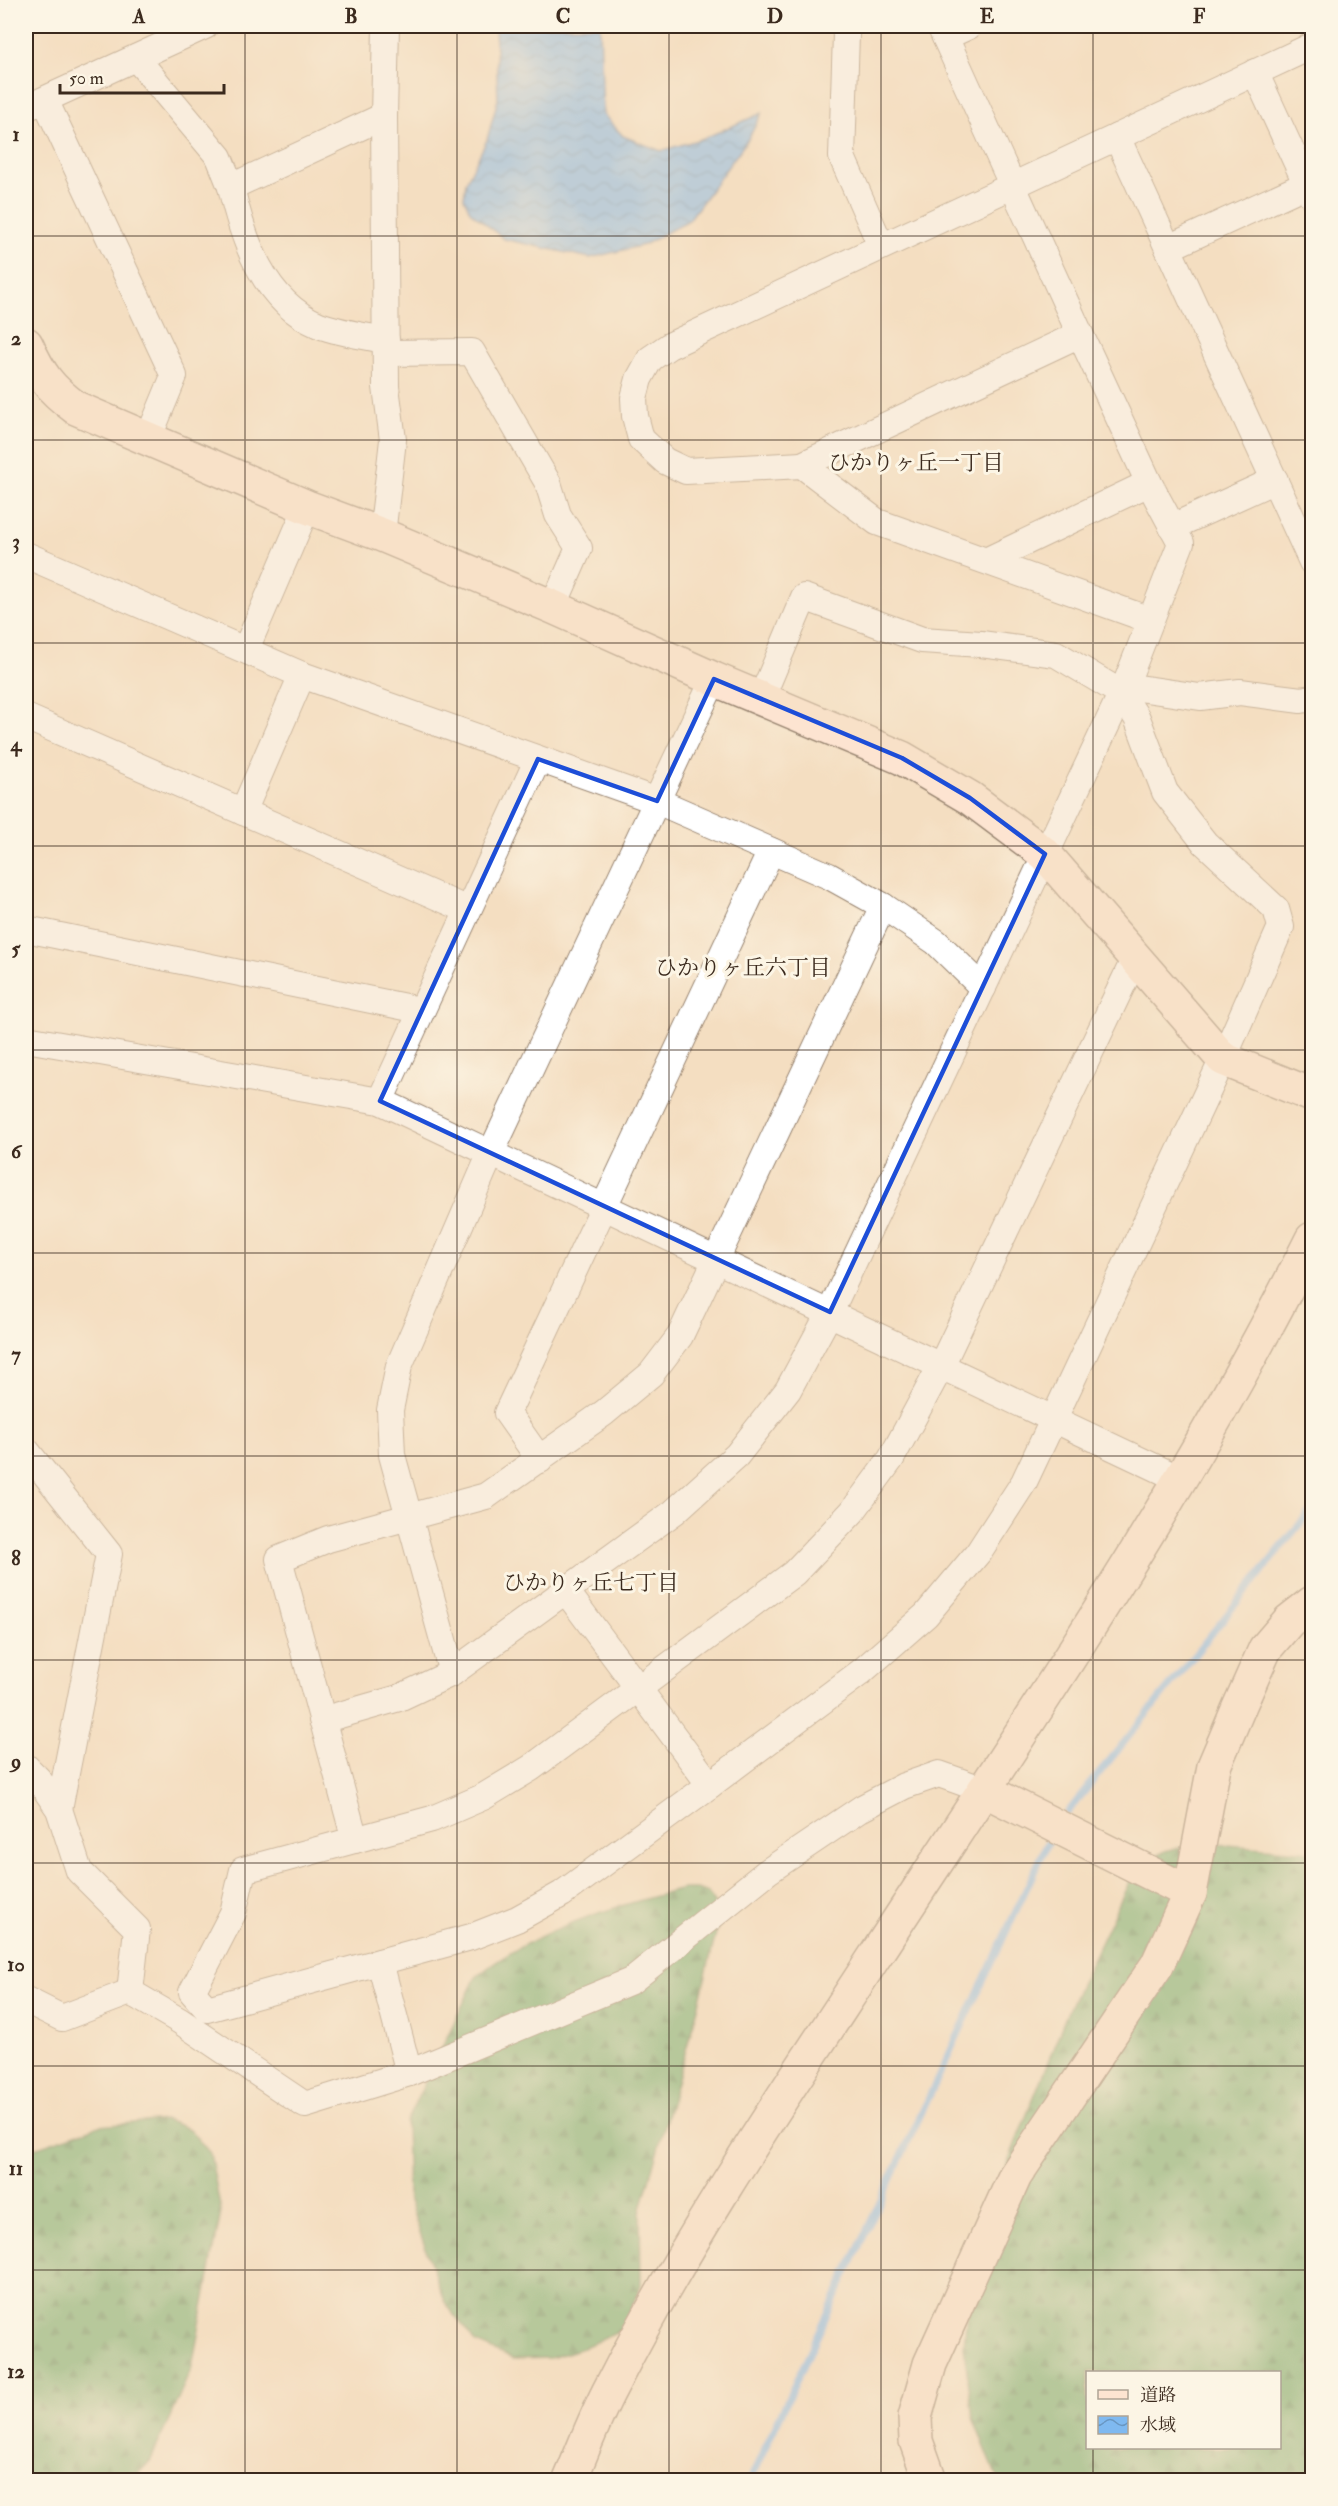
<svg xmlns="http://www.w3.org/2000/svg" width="1338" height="2506" viewBox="0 0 1338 2506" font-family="'IM FELL Double Pica','Noto Serif JP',serif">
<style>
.forest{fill:url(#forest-firs);stroke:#546c46;stroke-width:1.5;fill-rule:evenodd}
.water{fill:url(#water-waves);stroke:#5d7287;stroke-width:1.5}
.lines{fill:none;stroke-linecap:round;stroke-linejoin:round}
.stream{stroke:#7fb9f0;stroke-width:7}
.street-casing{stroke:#988470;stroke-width:28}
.secondary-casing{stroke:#988470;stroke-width:36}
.street{stroke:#fff;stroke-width:26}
.secondary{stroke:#fde4d1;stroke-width:33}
.marked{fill:none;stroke:#1d4ed8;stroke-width:4.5;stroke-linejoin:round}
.grid{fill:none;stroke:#3b2a1e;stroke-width:1.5;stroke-opacity:0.55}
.labels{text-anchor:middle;stroke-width:6;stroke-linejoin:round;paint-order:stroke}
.neighbourhood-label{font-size:22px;fill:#3b2a1e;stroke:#fcf5e5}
.neatline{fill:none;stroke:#3b2a1e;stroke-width:2}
.grid-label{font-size:20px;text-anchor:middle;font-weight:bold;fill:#3b2a1e}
</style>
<defs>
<pattern id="forest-firs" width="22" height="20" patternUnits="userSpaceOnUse" patternTransform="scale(1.5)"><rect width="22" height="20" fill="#6ead6e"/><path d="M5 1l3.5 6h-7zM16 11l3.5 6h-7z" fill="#5c8d5a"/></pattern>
<pattern id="water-waves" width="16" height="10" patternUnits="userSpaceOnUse" patternTransform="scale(1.5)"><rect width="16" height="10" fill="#7fb9f0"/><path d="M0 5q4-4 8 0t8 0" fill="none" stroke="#6997c2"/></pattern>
</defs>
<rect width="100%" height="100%" fill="#fcf5e5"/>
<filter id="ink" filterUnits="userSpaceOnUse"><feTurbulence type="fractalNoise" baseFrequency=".0167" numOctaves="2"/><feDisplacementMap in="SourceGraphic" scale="12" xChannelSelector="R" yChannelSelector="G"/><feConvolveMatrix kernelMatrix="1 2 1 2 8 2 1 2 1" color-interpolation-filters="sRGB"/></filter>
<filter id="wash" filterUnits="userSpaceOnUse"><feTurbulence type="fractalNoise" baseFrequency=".008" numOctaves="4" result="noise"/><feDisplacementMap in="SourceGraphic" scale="24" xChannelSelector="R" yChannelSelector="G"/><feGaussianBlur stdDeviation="1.35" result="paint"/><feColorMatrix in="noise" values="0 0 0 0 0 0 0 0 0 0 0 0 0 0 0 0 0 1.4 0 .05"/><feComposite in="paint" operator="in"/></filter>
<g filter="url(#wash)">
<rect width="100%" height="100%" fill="#f4dec1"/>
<!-- forest -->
<g class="forest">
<path d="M1215 1844 1312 1852V2480H998L973 2418 964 2346 971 2267 1004 2172 1070 2006 1134 1872 1165 1851 1189 1845ZM1088 2372H1280V2448H1088Z"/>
<path d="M683 1889H697L708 1893 717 1908V1929L699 2004 640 2212 641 2285 623 2330 582 2348 551 2358 513 2359 476 2343 444 2301 408 2198 406 2122 476 1977C535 1929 611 1907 683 1889Z"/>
<path d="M165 2120 189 2129 210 2153 221 2212 192 2367 151 2460 132 2480H26V2151L99 2126Z"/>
</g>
<!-- water -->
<path class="water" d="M495 26H600L603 114 623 136 661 151 707 137 762 113 748 139 689 220 644 245 590 258 504 239 470 211 464 198 466 182 487 140 498 99Z"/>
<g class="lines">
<!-- stream -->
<g class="stream">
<path d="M1068 1812 1312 1509"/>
<path d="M750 2480 1050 1838"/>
</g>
</g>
</g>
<g filter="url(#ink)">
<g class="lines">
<defs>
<g id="street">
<path d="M844 26 846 34 842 157 881 246"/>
<path d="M945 37 969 26"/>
<path d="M136 58 219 157 231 187 384 116"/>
<path d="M1255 72 1312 196"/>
<path d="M45 100 174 376 148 439"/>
<path d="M26 108 205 26"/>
<path d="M1117 137 1312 562"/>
<path d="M231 187C243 240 264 302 319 325 341 333 364 336 386 340"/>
<path d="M1168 248 1307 184"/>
<path d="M387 353 472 352 548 483 558 515 579 548 553 607"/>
<path d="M802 465 1080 334"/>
<path d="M1172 527 1275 480"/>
<path d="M382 535 393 440 386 387 384 116 386 26"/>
<path d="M26 555 302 675 657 801 829 876 883 906 936 942 983 988"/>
<path d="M988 560 1149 483"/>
<path d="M1150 620 877 522 802 465 686 471 665 461 641 439 635 416 634 398 639 379 650 359 669 346 1312 46"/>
<path d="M246 649 307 507"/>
<path d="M1125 686 1200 697 1240 692 1301 700 1312 698"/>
<path d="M761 699 804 597 922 640 981 644 1056 654 1121 693 1137 718 1165 792 1205 843 1276 909 1281 927 1223 1059 1024 1482 978 1553 926 1615 861 1672 710 1785 562 1894 517 1919 471 1937 207 2009 192 1992 233 1913 243 1870 432 1819 483 1797 531 1768 794 1573 852 1512 891 1459 941 1366 1134 960"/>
<path d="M26 717 468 910"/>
<path d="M243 812 302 675"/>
<path d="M26 929 420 1010"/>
<path d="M26 1039 380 1101 1182 1480"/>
<path d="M380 1101 538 759"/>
<path d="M26 1450 109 1554 59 1809"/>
<path d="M540 1460 507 1413 771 851"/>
<path d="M566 1591 710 1785"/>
<path d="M452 1673 392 1455 390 1410 399 1366 491 1153 714 679"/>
<path d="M322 1720 399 1698 452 1673 674 1512 737 1455 788 1390 830 1312 1125 686 1181 543 1149 483 1080 334 940 26"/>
<path d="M26 1767 38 1779 59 1809 79 1871 137 1929 130 1992"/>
<path d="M355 1840 279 1559 328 1539 486 1496 604 1413 651 1374 680 1336 883 906"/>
<path d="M380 1962 409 2073"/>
<path d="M130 1992 180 2021 305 2105 409 2073 631 1981 767 1872 862 1808 904 1786 939 1774 984 1790"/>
<path d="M26 2000 62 2018 130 1992"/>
</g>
<g id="secondary">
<path d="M26 344C40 375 49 388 76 408L307 507 382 535 553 607 714 679 902 758 970 798 1045 854 1223 1059 1312 1095"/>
<path d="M984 1790 1190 1893"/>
<path d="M570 2480C583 2450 595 2417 611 2387 688 2236 784 2095 877 1953 1030 1719 1187 1489 1312 1239"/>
<path d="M930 2480 916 2441 915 2417 930 2364 1015 2176 1157 1965 1190 1893 1214 1766 1240 1705 1265 1649 1289 1621 1312 1603"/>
</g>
</defs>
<!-- street casing -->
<use href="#street" class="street-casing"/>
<!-- secondary casing -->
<use href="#secondary" class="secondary-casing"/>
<!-- street -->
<use href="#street" class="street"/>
<!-- secondary -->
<use href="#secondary" class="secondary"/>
</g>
</g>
<!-- marked area -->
<path d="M0 0H1338V2506H0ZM714 679 902 758 970 798 1045 854 830 1312 380 1101 538 759 657 801Z" fill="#f4dec1" fill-opacity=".55" fill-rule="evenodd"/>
<path class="marked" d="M714 679 902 758 970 798 1045 854 830 1312 380 1101 538 759 657 801Z"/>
<!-- grid -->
<path class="grid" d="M245 26V2480M457 26V2480M669 26V2480M881 26V2480M1093 26V2372M26 236H1312M26 440H1312M26 643H1312M26 846H1312M26 1050H1312M26 1253H1312M26 1456H1312M26 1660H1312M26 1863H1312M26 2066H1312M26 2270H1312M1093 2448V2480"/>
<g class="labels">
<!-- neighbourhood labels -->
<g class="neighbourhood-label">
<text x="916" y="470">ひかりヶ丘一丁目</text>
<text x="743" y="975">ひかりヶ丘六丁目</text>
<text x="591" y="1590">ひかりヶ丘七丁目</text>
</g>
</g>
<!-- margin -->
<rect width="1338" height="2506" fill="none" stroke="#fcf5e5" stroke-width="66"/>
<!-- legend -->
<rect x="1086" y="2371" width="195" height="78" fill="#fcf5e5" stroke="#afa495" stroke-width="1.5"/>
<rect x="1098" y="2390" width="30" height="9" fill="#fde4d1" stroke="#afa495" stroke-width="1.5"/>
<text x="1140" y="2401" font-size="18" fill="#3b2a1e">道路</text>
<rect x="1098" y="2416" width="30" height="18" fill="url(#water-waves)" stroke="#afa495" stroke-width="1.5"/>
<text x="1140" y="2431" font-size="18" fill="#3b2a1e">水域</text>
<!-- scale -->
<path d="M60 84v9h164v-9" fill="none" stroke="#3b2a1e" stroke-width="3"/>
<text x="69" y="84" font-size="18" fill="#3b2a1e" stroke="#fcf5e5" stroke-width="4.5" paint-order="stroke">50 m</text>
<rect x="33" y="33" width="1272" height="2440" class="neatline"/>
<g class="grid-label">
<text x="139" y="23">A</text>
<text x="351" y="23">B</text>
<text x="563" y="23">C</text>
<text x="775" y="23">D</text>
<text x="987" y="23">E</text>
<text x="1199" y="23">F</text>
<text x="16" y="141">1</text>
<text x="16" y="345">2</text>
<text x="16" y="548">3</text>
<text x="16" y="751">4</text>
<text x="16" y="955">5</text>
<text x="16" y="1158">6</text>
<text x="16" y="1361">7</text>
<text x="16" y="1565">8</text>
<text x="16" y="1768">9</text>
<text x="16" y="1971">10</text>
<text x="16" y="2175">11</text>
<text x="16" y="2378">12</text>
</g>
</svg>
